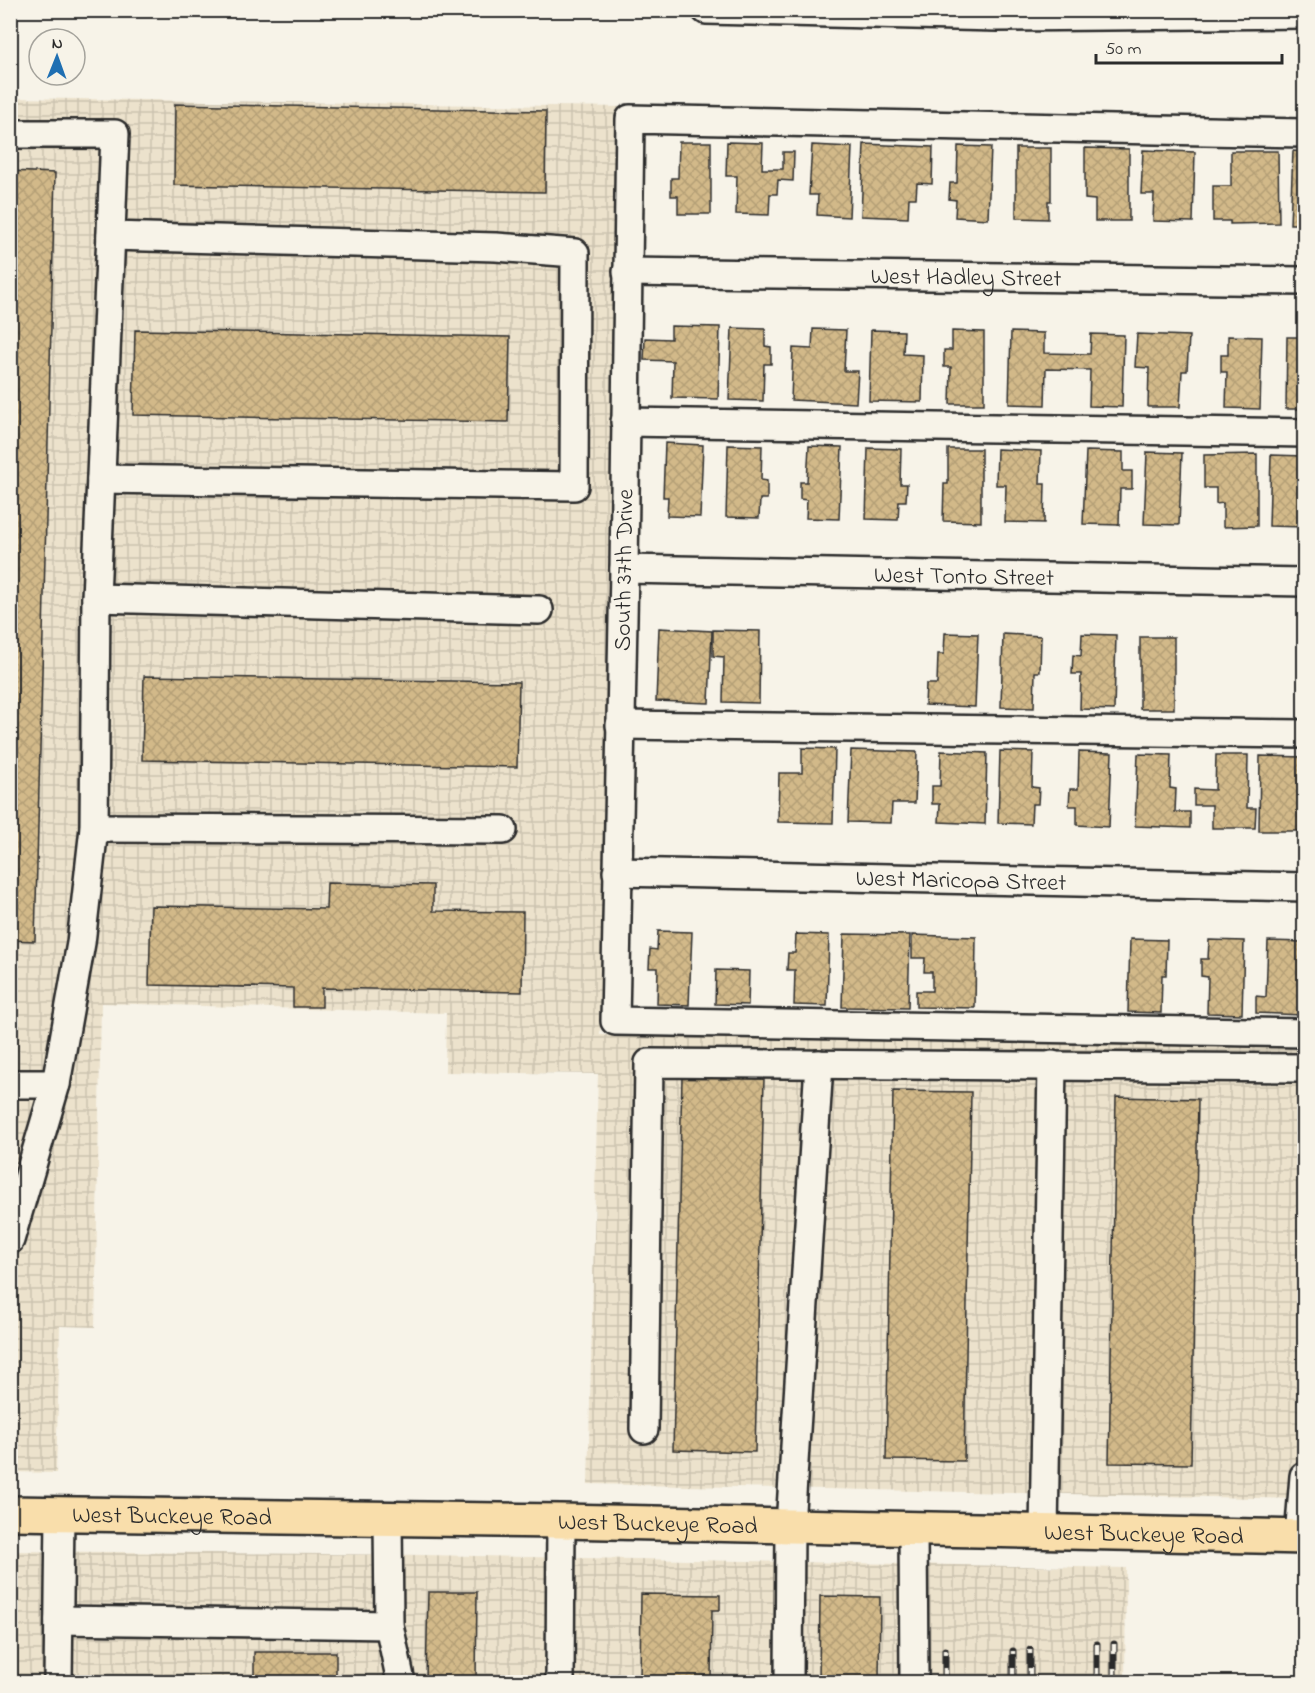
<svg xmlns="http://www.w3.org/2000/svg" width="1315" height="1693" viewBox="0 0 1315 1693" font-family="'Indie Flower',sans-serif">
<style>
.industrial{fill:url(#industrial-grid)}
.building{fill:url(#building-cross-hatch);stroke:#2b2b2b;stroke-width:1.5}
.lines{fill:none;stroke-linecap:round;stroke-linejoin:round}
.minor-casing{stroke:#2b2b2b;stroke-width:32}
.major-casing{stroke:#2b2b2b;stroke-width:38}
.minor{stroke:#f7f3e8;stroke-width:27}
.major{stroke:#f9deab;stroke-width:33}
.rail-casing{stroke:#2b2b2b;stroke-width:7}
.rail{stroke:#f7f3e8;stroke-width:4.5;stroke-dasharray:14;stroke-linecap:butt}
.labels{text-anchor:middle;stroke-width:4.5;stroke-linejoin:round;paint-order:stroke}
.street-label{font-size:24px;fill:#2b2b2b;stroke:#f7f3e8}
</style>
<defs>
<pattern id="industrial-grid" width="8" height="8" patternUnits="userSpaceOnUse" patternTransform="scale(1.5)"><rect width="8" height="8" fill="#ece2cc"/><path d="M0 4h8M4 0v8" fill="none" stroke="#cbc2af"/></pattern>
<pattern id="building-cross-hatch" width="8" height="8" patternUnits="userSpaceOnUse" patternTransform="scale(1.5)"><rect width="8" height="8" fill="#d2b989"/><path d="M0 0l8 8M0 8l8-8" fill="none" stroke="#b49f76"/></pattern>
</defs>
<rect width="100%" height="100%" fill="#f7f3e8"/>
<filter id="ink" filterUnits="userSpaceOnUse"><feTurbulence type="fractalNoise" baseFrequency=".0167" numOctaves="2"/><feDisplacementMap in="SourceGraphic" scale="12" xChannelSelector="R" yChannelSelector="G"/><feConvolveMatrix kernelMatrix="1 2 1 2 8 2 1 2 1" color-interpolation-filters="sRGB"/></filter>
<g filter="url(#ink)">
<!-- industrial -->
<g class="industrial">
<path d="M11 98 625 107 600 1035 1304 1048V1499L588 1484 598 1074 445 1072 446 1013 101 1003 95 1327 60 1326 56 1473 11 1472Z"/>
<path d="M11 1551 424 1555 1126 1568 1125 1682H11Z"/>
</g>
<!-- building -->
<g class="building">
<path d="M175 104 546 111 545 192 174 185Z"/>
<path d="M679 142H711V214H678V196H671V178H678Z"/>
<path d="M727 142 763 143 762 169H783V152H794L793 181 778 180 777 194H770L769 215 736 214 737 176H726Z"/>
<path d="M864 144 933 147 932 184 917 183 916 198H909L908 218 861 216Z"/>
<path d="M812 145 852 147 849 217 817 215 818 195H809Z"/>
<path d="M958 146 991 147 988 219 955 217 956 200 949 199 950 183H957Z"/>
<path d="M1016 148H1051V201H1048V219L1016 218Z"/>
<path d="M1085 148 1129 149V221H1095V200L1085 199Z"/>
<path d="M1143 150 1195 152 1193 222 1153 221 1154 194H1141Z"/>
<path d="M1231 151H1278L1279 223 1230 224V221H1213V186H1231Z"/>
<path d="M1293 151 1304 152V224H1290Z"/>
<path d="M10 171 55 173 35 941 10 940Z"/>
<path d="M671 326 720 327 718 399 672 398 673 361 644 360 645 338 671 339Z"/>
<path d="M732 328 765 329V346L771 347V364H764L763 401 729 400Z"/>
<path d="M813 329 846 330 844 371H858L856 403 791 400 793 348 812 349Z"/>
<path d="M135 330 510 337 508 422 133 415Z"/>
<path d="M871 330 904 331 903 354 923 355 922 402 869 401Z"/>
<path d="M952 331 984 332V404H950L951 367H944V350H952Z"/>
<path d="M1011 332 1044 333V353L1090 354 1091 334 1124 335 1122 407 1089 406 1090 370 1046 369 1045 405 1009 404Z"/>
<path d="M1137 334 1189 336 1187 371H1182L1180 407H1148L1149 368 1135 367Z"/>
<path d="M1228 336 1262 337 1260 409 1226 408 1227 372H1221V355H1228Z"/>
<path d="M1287 337H1304V409H1286Z"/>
<path d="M665 443 703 445 700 517 667 516 668 497H663Z"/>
<path d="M728 445 762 446 761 480 767 481V499H760L759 518 726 517Z"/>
<path d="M809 446 842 447 839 519 806 518 807 500 800 499V482H807Z"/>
<path d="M868 448 901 449 900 484H907L906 501H899L898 520 866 519Z"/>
<path d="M948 449H981V522L943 521 944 484H948Z"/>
<path d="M997 449 1041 451 1040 484H1045L1044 523 1005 522 1006 485H996Z"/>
<path d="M1086 451 1123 452V471H1132V489H1120L1119 525 1083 524Z"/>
<path d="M1147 452 1182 453 1179 525 1144 524Z"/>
<path d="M1257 454V526L1223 527V503L1216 504V488H1204V455Z"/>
<path d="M1271 455 1304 456V527L1269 526Z"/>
<path d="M659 628 712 631 709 703 656 701Z"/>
<path d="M713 630 760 631 759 703 723 702 724 657 713 656Z"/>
<path d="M945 633 978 634 975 707 925 705 926 684H937L938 654H944Z"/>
<path d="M1003 634 1041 636 1040 672H1035L1034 708 1001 707Z"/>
<path d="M1082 634 1116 635 1114 710 1080 709 1081 674H1072L1073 655 1081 656Z"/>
<rect x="1140" y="637" width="34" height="72"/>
<path d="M144 676 519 682 517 767 142 760Z"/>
<path d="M802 748 835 749 833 823 778 822 779 773H802Z"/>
<path d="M851 750 917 752 915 803H892L891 823 848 822Z"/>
<path d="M941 751 987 753 985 824 939 822 940 804H932V786H940Z"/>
<path d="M1000 751 1033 752 1032 787 1039 788 1038 804H1032L1031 824 998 823Z"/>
<path d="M1079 752 1112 753 1109 827 1077 825V806H1069L1070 789H1078Z"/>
<path d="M1138 754 1171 755 1170 788 1176 789 1175 812H1190V828L1135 826Z"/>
<path d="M1216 755H1248L1247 808H1256L1255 828H1212V805H1194V789L1215 790Z"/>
<path d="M1260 756 1304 757V831H1259Z"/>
<path d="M327 883 433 885V911L523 912 522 992 322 988V1007H293V988L149 985 151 906 326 909Z"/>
<path d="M658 931 692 932 689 1005 657 1004 658 968H649L650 949 657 950Z"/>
<path d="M796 934 829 935 827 1006 794 1005 795 970H787L788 953H795Z"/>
<path d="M844 934 910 935 908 1008 842 1007Z"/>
<path d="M912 935 976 937 975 1008 916 1007V991H932V972H924L925 958H912Z"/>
<path d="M1130 939 1167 940 1166 975H1162L1161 1013 1128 1012Z"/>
<path d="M1209 940 1244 941 1242 1014 1207 1013 1208 977 1201 976V959H1208Z"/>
<path d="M1268 941 1303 942 1301 1015 1256 1013V996L1266 997Z"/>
<path d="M716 970 749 971 748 1005 715 1004Z"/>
<path d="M682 1077 764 1078 755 1452 673 1450Z"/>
<path d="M893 1091 971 1092 964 1461 886 1460Z"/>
<path d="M1116 1097 1198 1099 1191 1464 1109 1463Z"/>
<path d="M428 1592H477L476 1682H426Z"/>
<path d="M641 1594 720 1595V1610H712L711 1682H640Z"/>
<path d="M820 1596 880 1597 879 1682H819Z"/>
<rect x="254" y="1652" width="82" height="30"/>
</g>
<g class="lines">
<defs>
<g id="minor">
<path d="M706 10 997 17 1304 14"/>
<path d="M1304 133 630 119 624 569 615 1021 1304 1033"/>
<path d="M10 134H115L96 598 94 828 81 943 56 1084 10 1240"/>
<path id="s1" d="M627 272 1304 281"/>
<path d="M625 422 1304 433"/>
<path d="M101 479 574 486 575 253 496 247 111 236"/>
<path id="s2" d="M624 569 1304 582"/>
<path d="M96 598 539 610"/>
<path d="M620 725 1304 734"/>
<path d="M94 828 503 830"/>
<path id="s3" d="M617 872 1304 887"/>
<path d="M10 1084H56"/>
<path d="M644 1429 649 1063 1299 1068"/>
<path d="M388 1519 389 1625 401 1682"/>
<path d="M913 1529 914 1682"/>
<path d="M1044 1532 1052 1065"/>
<path d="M1299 1537 1304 1476"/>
<path d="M59 1620 389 1625"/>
<path d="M58 1682 60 1514"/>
<path d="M560 1682 561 1521"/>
<path d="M789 1682 790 1526 819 1064"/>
</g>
<g id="major">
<path id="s4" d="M10 1513 561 1521 1304 1537"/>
</g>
</defs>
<!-- minor casing -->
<use href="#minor" class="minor-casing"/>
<!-- major casing -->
<use href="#major" class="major-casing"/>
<!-- minor -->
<use href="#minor" class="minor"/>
<!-- major -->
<use href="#major" class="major"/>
<defs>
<g id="rail">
<path d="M945 1682V1650"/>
<path d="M1013 1682V1651"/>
<path d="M1030 1682V1650"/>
<path d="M1097 1682V1644"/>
<path d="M1114 1682V1644"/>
</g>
</defs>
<!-- rail casing -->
<use href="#rail" class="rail-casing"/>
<!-- rail -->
<use href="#rail" class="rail"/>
</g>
</g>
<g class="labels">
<!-- street labels -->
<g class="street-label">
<text dy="8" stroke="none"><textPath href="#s1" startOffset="339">West Hadley Street</textPath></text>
<text transform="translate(623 570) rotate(-89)" y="8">South 37th Drive</text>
<text dy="8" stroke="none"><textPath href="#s2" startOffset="340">West Tonto Street</textPath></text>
<text dy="8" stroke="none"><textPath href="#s3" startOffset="344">West Maricopa Street</textPath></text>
<text dy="8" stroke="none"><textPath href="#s4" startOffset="162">West Buckeye Road</textPath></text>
<text dy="8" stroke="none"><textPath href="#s4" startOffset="648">West Buckeye Road</textPath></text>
<text dy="8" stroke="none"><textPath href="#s4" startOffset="1134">West Buckeye Road</textPath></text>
</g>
</g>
<!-- margin -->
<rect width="1315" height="1693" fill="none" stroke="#f7f3e8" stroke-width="36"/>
<rect x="18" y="18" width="1279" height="1657" fill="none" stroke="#2b2b2b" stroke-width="2" filter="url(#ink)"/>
<!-- north arrow -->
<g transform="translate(57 57) rotate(1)"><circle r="28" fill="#f7f3e8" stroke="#a5a39c" stroke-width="1.5"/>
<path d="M0-4.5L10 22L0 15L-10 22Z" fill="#1f6fb2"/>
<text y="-9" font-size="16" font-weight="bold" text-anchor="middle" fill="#2b2b2b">N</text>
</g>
<!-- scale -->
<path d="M1096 54v9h186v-9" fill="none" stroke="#2b2b2b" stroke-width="3"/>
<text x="1105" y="54" font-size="18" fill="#2b2b2b" stroke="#f7f3e8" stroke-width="4.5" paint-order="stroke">50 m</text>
</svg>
